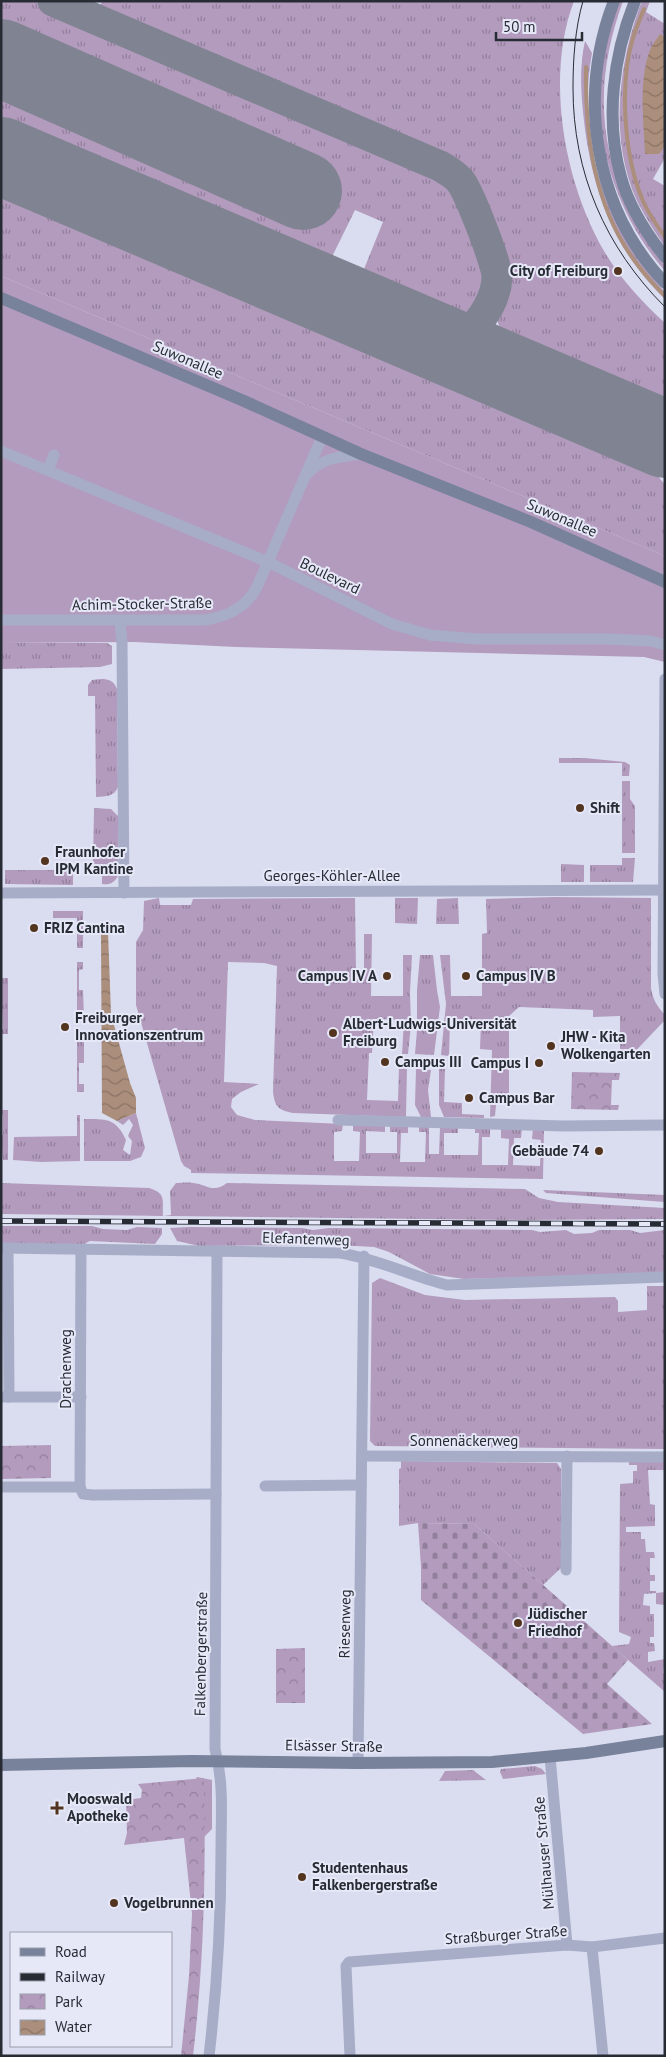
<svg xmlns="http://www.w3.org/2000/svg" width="666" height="2057" viewBox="0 0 666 2057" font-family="'PT Sans',sans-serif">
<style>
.grass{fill:url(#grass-tufts)}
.cemetery{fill:url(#cemetery-stones)}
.park{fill:url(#park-crowns)}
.garden{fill:#b39bbe}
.water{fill:url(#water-waves)}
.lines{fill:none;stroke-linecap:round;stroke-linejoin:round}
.stream{stroke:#ab8e7b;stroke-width:4}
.taxiway{stroke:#808492;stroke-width:31}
.runway{stroke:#808492;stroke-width:78}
.street{stroke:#a7adc7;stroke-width:11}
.secondary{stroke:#79829b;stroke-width:12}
.tram{stroke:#272c34;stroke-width:1}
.rail-casing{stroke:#272c34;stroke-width:5.5}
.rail{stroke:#e6e8f8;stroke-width:4;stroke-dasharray:11;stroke-linecap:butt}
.poi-dot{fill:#53351f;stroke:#e6e8f8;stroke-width:2}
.labels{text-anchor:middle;stroke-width:4;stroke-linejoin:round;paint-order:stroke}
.poi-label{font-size:15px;font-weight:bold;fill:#272c34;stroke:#e6e8f8;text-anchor:start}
.street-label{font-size:15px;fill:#272c34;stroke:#e6e8f8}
</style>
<defs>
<pattern id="grass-tufts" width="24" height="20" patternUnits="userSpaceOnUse" patternTransform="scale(1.25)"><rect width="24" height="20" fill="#b39bbe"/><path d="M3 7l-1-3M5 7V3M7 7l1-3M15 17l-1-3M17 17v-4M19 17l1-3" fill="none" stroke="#927f9b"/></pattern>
<pattern id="cemetery-stones" width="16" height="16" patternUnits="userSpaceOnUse" patternTransform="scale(1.25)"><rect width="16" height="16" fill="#b39bbe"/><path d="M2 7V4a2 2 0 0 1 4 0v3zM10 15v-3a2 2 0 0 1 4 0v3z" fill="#927f9b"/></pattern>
<pattern id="park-crowns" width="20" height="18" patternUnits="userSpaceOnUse" patternTransform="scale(1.25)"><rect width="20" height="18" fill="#b39bbe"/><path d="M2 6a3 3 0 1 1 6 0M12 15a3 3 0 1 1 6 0" fill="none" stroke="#927f9b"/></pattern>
<pattern id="water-waves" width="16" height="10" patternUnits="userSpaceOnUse" patternTransform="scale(1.25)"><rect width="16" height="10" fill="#ab8e7b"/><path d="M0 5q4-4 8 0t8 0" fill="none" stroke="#8b7466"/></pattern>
</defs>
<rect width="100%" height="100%" fill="#daddf0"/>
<!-- grass -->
<g class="grass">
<path d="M1 1H35L450 179 488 265C494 294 479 311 452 318L360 279 383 222 355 210 328 265 1 127Z"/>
<path d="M102 1H574C545 77 564 182 604 251 619 277 642 302 665 323V409L514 345 501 331 498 323V303L503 278 499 260 465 178 453 165 102 16 99 9Z"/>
<path d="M619 1H623C603 57 597 108 613 166 616 175 622 184 626 193 636 214 646 235 656 255L665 265V271C615 214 587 128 604 53 607 35 614 18 619 1Z"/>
<path d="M642 1H650L646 12 665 24V158L653 179 665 186V247C655 232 645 217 637 201 609 139 618 62 642 1Z"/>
<path d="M585 41 592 53C576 140 605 227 665 292V299C614 250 592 190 584 121 581 95 579 67 585 41Z"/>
<path d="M1 184 644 458 665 485V556L1 276Z"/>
<path d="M1 643H107L112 646V664L100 667 1 669Z"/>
<path d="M101 679C109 679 114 681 117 689L118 787C114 797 106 796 96 797L95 696H88V685L92 680Z"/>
<path d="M559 758H585L625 762 630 765 629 776H622V763H559Z"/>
<path d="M622 781H630V799L635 806V853H622Z"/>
<path d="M94 808 111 809 118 816V876C114 883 110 885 102 884V865L93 864Z"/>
<path d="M622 858H635L633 882H590V865H622Z"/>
<path d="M561 864 584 865V882H561Z"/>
<path d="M5 870H73V885L5 884Z"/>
<path d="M555 897 651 898V988C653 1000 657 1006 665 1015V1020L627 1060H620V1016L593 1017V1010L519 1007 509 1016V1096H497L495 1116 490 1117 492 1050 480 1049 481 1022 450 1021 449 1056 441 1055 446 1004 440 955H450L451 996H482V934L487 933 486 899Z"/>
<path d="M159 898 160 905H191L193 899 355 898 356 970 364 971V934H372L371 996H403V955H412L410 992 411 1025 408 1054H402L404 1020 374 1019 372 1053H369L367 1100 398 1101 399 1066 407 1067 406 1117 293 1113C278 1110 275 1107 273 1092L277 966 264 963 228 962 224 1082 259 1084 241 1092 232 1099 231 1107 237 1115 255 1120 343 1124 342 1131 334 1132V1161H359L360 1132 353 1131V1124L385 1125V1132L366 1131V1153H397V1132H390V1126H408V1133H401L400 1162H425L426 1132H419V1127H429V1154H439L440 1128H458V1133H444V1155H478L479 1133H475V1128L490 1129V1137H482V1165H508L509 1139 501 1138V1128H522L521 1138H514L513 1165 540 1166 541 1140 532 1139 533 1128 544 1129 543 1179 191 1173V1170L184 1166 181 1161 136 1005V942L143 930 144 901Z"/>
<path d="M395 898H418L417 924 395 923Z"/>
<path d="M458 898 459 924H436L437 899Z"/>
<path d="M53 911H83V948H77V918H53Z"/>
<path d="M420 955H433L437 990H417Z"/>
<path d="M77 962H83V969L79 970V990H83L84 1018H77Z"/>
<path d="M1 978H8V1034H1V1029H3Z"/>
<path d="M417 1030 437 1031 434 1055 415 1054Z"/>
<path d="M77 1036H84V1063H79V1084H84V1092H77Z"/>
<path d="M416 1069 431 1070 428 1090 431 1117H421L415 1105Z"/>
<path d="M439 1069H445L444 1102 462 1103V1114L484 1115V1118L444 1117 439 1105Z"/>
<path d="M1 1110H8V1160H3L1 1135H3V1115L1 1114Z"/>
<path d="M136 1113 145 1148 141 1157 130 1161H84V1119C106 1119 116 1118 126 1140L123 1150 130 1155 132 1141 128 1136 133 1125 129 1119 123 1125 117 1121Z"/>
<path d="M77 1115H80V1161L41 1162 13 1160 14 1137 77 1136Z"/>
<path d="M1 1183 149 1188C167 1193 162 1201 163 1216L171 1215 170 1191 176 1183C181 1183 187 1182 193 1183 207 1184 212 1194 227 1183L525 1189 539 1198 558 1202 665 1208V1219L520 1220 1 1214Z"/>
<path d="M543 1190 665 1195V1202L546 1193Z"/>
<path d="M1 1226H92L103 1229 127 1230 137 1227 162 1228V1234L155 1244 90 1241 82 1245 1 1243Z"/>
<path d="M188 1227 302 1228 313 1230 329 1228 532 1230 540 1232 566 1230 574 1234 592 1233 599 1230H630L640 1233 665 1230V1274L464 1279 430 1274 389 1252 374 1247 338 1245 199 1246 177 1241 170 1228Z"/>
<path d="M380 1278 425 1295 465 1300 615 1297 618 1301V1312L647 1310V1286H665V1449L375 1446 370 1441 372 1283Z"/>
<path d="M401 1461 557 1463 561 1469V1568L543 1585 474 1524 418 1523 399 1526V1469L401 1468Z"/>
<path d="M629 1461 665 1462V1470H648L650 1504 655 1505V1526L626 1527V1532H641V1539H645L646 1552H654L655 1558H650V1575H655V1581H650V1591H656V1593L665 1592V1605L656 1604V1593L644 1594 643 1605 650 1606V1614H654V1637H650V1643H654L655 1651 648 1652V1662L665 1659 663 1673H665V1692L612 1646 629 1644 631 1637 619 1632 620 1484 633 1483V1471H637V1465H629Z"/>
<path d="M535 1766 542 1769 546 1774 503 1779 500 1772 501 1769Z"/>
<path d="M473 1770 486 1780 439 1781 445 1771Z"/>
<path d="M197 1777 212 1780V1829L204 1837 195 1781Z"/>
</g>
<!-- cemetery -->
<path class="cemetery" d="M418 1523 474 1524 628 1660 607 1684 652 1724 583 1734 421 1600V1567Z"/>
<!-- park -->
<g class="park">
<path d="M572 1072 620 1073 619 1080H612L611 1105H619L618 1110 571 1109Z"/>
<path d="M51 1445V1478L1 1479V1446Z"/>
<path d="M305 1648V1703H276V1649Z"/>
<path d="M204 1778C206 1871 204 1963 193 2056H181L189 1976 192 1914 184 1838 124 1845 127 1833 126 1800 141 1798 142 1790 138 1784Z"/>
</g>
<!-- garden -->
<g class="garden">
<path d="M1 276 665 556V662L644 657 236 647 134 642 1 643Z"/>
<path d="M417 990H437L440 1007 437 1031 417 1030Z"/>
</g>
<!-- water -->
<g class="water">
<path d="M660 34 665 37V146L659 154H645C644 121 638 82 650 50 652 44 657 39 660 34Z"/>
<path d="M101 932H108L111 1014 130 1083 136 1098V1113L117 1121 102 1113Z"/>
</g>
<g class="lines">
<!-- stream -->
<g class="stream">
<path d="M644 9C640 19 636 28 633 38 619 84 624 157 643 201 649 214 657 226 665 237"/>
<path d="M586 67C585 136 594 208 637 264 645 275 655 286 665 296"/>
</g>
<!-- taxiway -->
<path class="taxiway" d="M53 1 440 166C448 171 456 175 461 182 469 193 498 265 497 278 496 297 487 312 475 326 464 338 456 344 439 343"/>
<!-- runway -->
<g class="runway">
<path d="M1 58 303 191"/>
<path d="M1 156 665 439"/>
</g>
<!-- street -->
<g class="street">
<path d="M1 451 268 562 392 624 430 635 477 639H607L651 641 665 645"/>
<path d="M48 470 54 455"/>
<path d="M307 474C324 457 339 457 361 454"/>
<path d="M1 620H204C227 617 246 608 257 587L322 437"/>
<path d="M120 621 122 642 124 893"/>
<path d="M665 679 663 974 665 994"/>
<path d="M1 893 664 890"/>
<path d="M338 1120 564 1126 665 1125"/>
<path d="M1 1248 340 1253C378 1259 411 1276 447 1285L665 1277"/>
<path d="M8 1248 9 1397"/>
<path d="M3 1397H81"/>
<path d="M362 1456 665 1457"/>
<path d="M265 1486 361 1485"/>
<path d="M1 1487H80L83 1494 93 1495 216 1494"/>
<path d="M80 1487 81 1250"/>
<path d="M566 1570 567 1456"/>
<path d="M550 1757 567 1945"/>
<path d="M358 1763 364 1256"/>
<path d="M592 1947 603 2056"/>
<path d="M209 2056C217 1988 221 1919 221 1851 221 1815 224 1783 215 1749L217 1252"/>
<path d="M350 2056 346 1966 349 1962 567 1945 592 1947 665 1938"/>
</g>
<!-- secondary -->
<g class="secondary">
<path d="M614 1C577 97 594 208 665 283"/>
<path d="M635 1C613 56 605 120 621 177 629 207 646 233 665 257"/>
<path d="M1 298 244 401 361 454 531 522 665 582"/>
<path d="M1 1765 191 1761 358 1763 492 1762 586 1753 665 1741"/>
</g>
<!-- tram -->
<path class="tram" d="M583 1C575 29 573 59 573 88 573 173 605 247 665 307"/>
<defs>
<path id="rail" d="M1 1221 665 1224"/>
</defs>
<!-- rail casing -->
<use href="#rail" class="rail-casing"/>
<!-- rail -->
<use href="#rail" class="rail"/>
</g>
<!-- markers -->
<g class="poi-dot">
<circle cx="618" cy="271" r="5"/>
<circle cx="580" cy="808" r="5"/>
<circle cx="45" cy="861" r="5"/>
<circle cx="34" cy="928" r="5"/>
<circle cx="387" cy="976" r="5"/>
<circle cx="466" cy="976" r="5"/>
<circle cx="65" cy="1027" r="5"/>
<circle cx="333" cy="1033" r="5"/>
<circle cx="551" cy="1046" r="5"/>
<circle cx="385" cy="1062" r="5"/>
<circle cx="539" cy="1063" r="5"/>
<circle cx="469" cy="1098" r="5"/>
<circle cx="599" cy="1151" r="5"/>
<circle cx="518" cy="1623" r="5"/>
<path d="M54.5 1800.5h5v5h5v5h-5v5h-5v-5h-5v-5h5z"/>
<circle cx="302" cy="1877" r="5"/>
<circle cx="114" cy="1903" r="5"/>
</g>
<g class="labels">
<!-- poi labels -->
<g class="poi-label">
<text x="608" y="276" text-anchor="end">City of Freiburg</text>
<text x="590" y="813">Shift</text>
<text x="55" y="857">Fraunhofer<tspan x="55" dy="17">IPM Kantine</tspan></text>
<text x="44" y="933">FRIZ Cantina</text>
<text x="377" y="981" text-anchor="end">Campus IV A</text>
<text x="476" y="981">Campus IV B</text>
<text x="75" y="1023">Freiburger<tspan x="75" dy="17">Innovationszentrum</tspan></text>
<text x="343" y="1029">Albert-Ludwigs-Universität<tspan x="343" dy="17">Freiburg</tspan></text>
<text x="561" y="1042">JHW - Kita<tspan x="561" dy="17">Wolkengarten</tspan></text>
<text x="395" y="1067">Campus III</text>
<text x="529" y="1068" text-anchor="end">Campus I</text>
<text x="479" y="1103">Campus Bar</text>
<text x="589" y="1156" text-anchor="end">Gebäude 74</text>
<text x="528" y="1619">Jüdischer<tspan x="528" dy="17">Friedhof</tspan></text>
<text x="67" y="1804">Mooswald<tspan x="67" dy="17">Apotheke</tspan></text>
<text x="312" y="1873">Studentenhaus<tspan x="312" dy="17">Falkenbergerstraße</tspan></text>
<text x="124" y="1908">Vogelbrunnen</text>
</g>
<!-- street labels -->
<g class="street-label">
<text transform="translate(188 360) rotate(23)" y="5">Suwonallee</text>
<text transform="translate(562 518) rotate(23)" y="5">Suwonallee</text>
<text transform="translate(330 576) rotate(26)" y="5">Boulevard</text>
<text transform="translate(142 604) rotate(-1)" y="5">Achim-Stocker-Straße</text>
<text x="332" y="881">Georges-Köhler-Allee</text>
<text transform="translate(306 1239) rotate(2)" y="5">Elefantenweg</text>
<text transform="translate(66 1369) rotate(-90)" y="5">Drachenweg</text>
<text x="464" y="1446">Sonnenäckerweg</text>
<text transform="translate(345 1624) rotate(-89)" y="5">Riesenweg</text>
<text transform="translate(201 1654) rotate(-89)" y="5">Falkenbergerstraße</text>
<text transform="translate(334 1746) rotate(1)" y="5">Elsässer Straße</text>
<text transform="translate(544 1853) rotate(-95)" y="5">Mülhauser Straße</text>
<text transform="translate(506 1935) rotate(-4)" y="5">Straßburger Straße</text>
</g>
</g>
<!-- border -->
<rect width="666" height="2057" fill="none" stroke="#272c34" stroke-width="5"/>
<!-- legend -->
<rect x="10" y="1932" width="162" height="115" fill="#e6e8f8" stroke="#9a9daa"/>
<rect x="20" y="1948" width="25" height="8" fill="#79829b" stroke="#9a9daa"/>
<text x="55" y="1957" font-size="15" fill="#272c34">Road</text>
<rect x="20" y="1973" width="25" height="8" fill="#272c34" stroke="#9a9daa"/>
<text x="55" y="1982" font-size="15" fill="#272c34">Railway</text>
<rect x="20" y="1994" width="25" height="15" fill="url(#park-crowns)" stroke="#9a9daa"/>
<text x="55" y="2007" font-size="15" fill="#272c34">Park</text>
<rect x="20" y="2020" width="25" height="15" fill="url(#water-waves)" stroke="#9a9daa"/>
<text x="55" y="2032" font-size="15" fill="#272c34">Water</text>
<!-- scale -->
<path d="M496 32v8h86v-8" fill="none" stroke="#272c34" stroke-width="2.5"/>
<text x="503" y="32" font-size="15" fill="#272c34" stroke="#e6e8f8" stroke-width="4" paint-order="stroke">50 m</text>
</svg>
